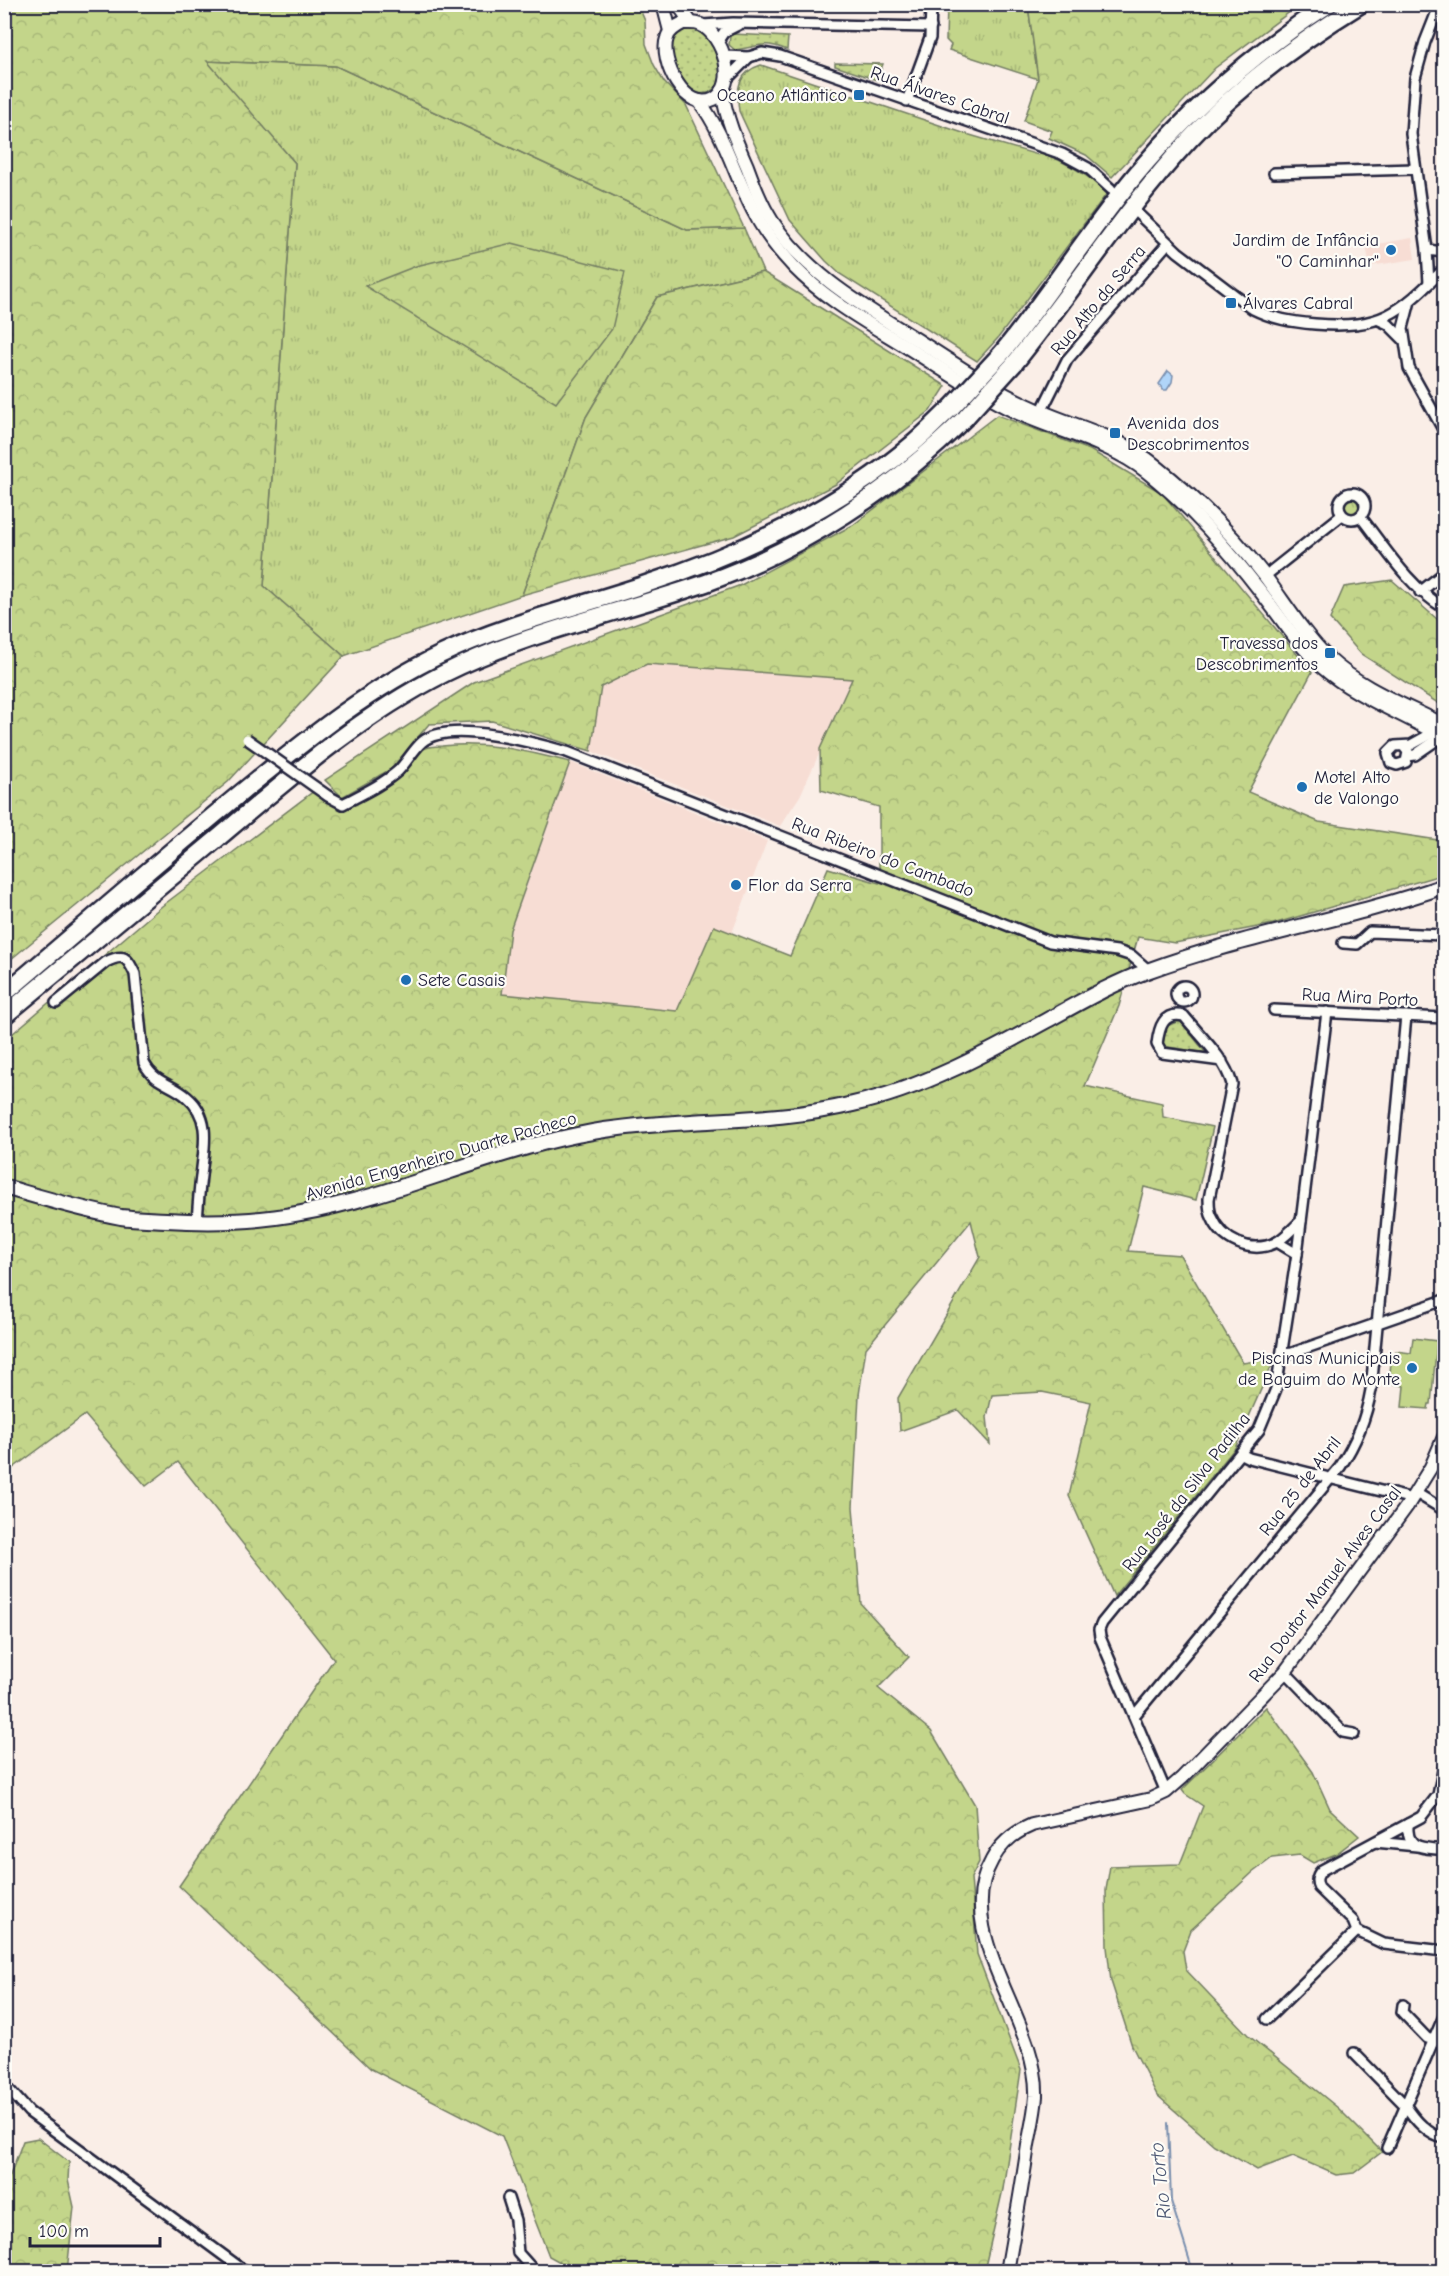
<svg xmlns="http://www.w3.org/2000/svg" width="1449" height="2276" viewBox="0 0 1449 2276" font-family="'Comic Neue',sans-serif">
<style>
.built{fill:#f7ddd4}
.grass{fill:url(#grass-tufts);stroke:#727c62;stroke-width:1.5}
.forest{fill:url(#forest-crowns);stroke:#727c62;stroke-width:1.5}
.garden{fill:url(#garden-dots);stroke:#727c62;stroke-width:1.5}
.pitch{fill:#c3d58a;stroke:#727c62;stroke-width:1.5}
.water{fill:#b0d5f9;stroke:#778dad;stroke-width:1.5}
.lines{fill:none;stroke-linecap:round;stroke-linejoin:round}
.stream{stroke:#778dad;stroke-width:2}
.street-casing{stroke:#22223b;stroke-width:14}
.secondary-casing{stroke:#22223b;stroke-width:16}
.primary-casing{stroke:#22223b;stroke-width:18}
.highway-casing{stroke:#22223b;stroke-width:21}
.street{stroke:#fdfcf7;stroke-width:9}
.secondary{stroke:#fdfcf7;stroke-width:12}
.primary{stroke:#fdfcf7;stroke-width:14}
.highway{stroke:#fdfcf7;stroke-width:16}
.street-bridge-casing{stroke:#22223b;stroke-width:14;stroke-linecap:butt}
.highway-bridge-casing{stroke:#22223b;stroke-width:21;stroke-linecap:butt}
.street-bridge{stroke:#fdfcf7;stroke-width:9}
.highway-bridge{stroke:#fdfcf7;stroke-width:16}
.poi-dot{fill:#1f6fb2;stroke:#fdfcf7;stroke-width:2}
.labels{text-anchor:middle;stroke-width:4.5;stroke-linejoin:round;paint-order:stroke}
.poi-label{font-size:18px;fill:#22223b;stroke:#fdfcf7;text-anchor:start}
.street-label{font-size:18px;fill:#22223b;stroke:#fdfcf7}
.water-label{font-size:20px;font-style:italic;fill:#4d5874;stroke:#fdfcf7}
</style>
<defs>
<pattern id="grass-tufts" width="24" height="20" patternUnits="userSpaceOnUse" patternTransform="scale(1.5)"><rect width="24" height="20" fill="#c3d58a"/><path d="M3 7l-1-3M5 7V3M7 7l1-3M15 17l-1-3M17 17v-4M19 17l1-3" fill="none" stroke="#a7b778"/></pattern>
<pattern id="forest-crowns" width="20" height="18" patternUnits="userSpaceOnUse" patternTransform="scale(1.5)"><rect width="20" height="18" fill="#c3d58a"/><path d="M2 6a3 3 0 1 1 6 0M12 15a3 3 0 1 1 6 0" fill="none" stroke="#a7b778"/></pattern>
<pattern id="garden-dots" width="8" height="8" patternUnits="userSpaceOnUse" patternTransform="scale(1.5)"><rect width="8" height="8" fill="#c3d58a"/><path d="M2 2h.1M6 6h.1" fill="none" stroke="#a7b778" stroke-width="1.8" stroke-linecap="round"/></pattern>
</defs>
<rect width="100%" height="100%" fill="#faeee7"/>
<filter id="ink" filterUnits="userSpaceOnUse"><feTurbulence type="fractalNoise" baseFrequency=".0167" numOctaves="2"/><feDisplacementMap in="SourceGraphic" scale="12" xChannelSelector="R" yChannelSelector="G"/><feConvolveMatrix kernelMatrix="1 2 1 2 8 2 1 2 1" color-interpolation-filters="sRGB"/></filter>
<g filter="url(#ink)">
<!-- built -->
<g class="built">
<path d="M1444 9V43L1433 39 1439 18Z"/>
<path d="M1412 238 1415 259 1370 266 1366 246Z"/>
<path d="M647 664 853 679 800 796 780 826 591 751 601 686Z"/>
<path d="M570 762 767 841 732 933 714 927 677 1011 501 994 510 930Z"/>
</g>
<!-- grass -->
<g class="grass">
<path d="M947 5H1028L1038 79 949 50 951 45 946 40Z"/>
<path d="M206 61 336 66 687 230 744 228 763 272 657 297 586 417 522 595 344 656 264 586 295 163Z"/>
<path d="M761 65 963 133 1038 155 1040 152C1066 162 1087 174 1108 192L998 338 977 361 840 274 826 261 790 220 739 111C736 89 738 72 761 65Z"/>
<circle cx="1352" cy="506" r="9"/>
</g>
<!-- forest -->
<g class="forest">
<path d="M5 5H638L645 21 646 44 654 65 664 82 686 105 744 228 687 230 336 66 207 61 295 163 264 586 344 656 228 782 5 964Z"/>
<path d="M1028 5V4L1299 5 1215 68 1112 177 1086 155 1049 138 1052 131 1024 121 1038 79Z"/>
<path d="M512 243 625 272 612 329 556 403 365 286 416 266Z"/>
<path d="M763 272 946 386 930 411 836 484 734 536 522 595 586 417 657 297Z"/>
<path d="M997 415 1090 450 1162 493 1312 672 1248 792 1319 822 1444 841V874L1273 924 1175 943 1138 937 1119 1006 1085 1086 1162 1103 1163 1117 1213 1127 1196 1200 1144 1187 1128 1251 1180 1255 1243 1363 1275 1358 1235 1448 1114 1596 1069 1496 1091 1402 1042 1392 992 1395 987 1417 990 1444 958 1410 900 1431 898 1398 980 1257 971 1221 866 1348 859 1395 853 1507 861 1604 909 1657 878 1688 931 1731 975 1805 979 1862 971 1878 977 1954 1021 2070 1003 2189 984 2271 578 2272 549 2256 502 2136 371 2069 179 1886 334 1659 178 1462 146 1486 85 1415 5 1474V1040L162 906 314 791 344 808C368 799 388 788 406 770 412 764 415 756 420 751 426 746 435 746 442 746 488 741 525 751 570 762L510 930 502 994 677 1011 714 926 790 956 828 868 879 883V807L821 790 820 749 852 679 647 664 601 687 591 751 492 721 429 724 391 769 342 797 325 780 474 682 741 585 853 525Z"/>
<path d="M1392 580 1444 625V707L1361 654 1330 619 1344 587Z"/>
<path d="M1266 1707 1313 1772 1330 1809 1359 1836 1336 1854 1313 1863 1300 1855 1272 1858 1252 1873 1191 1930 1183 1951 1186 1970 1249 2036 1338 2108 1382 2152 1354 2173 1336 2175 1293 2156 1257 2170 1214 2145 1157 2095 1132 2046 1111 1981 1107 1947 1106 1890 1110 1866 1180 1864 1203 1806 1185 1794 1182 1790Z"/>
<path d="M38 2138 69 2162 68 2180 74 2207 67 2271H5V2181L9 2178 23 2141Z"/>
</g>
<!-- garden -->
<g class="garden">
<path d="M691 29C712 33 724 64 719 83 694 119 662 53 674 37 678 31 685 30 691 29Z"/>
<path d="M733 34 788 37 787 50C763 40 759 47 735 50L729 45 730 36Z"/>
<path d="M835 63 883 64 877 80 835 66Z"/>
<path d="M1179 1021 1182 1023 1206 1053 1162 1046 1167 1026Z"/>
</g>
<!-- pitch -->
<path class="pitch" d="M1413 1338 1437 1341 1431 1404H1429L1428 1409 1402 1407 1404 1386 1393 1384 1394 1375 1390 1374 1391 1361H1395L1396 1351 1411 1353Z"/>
<!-- water -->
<path class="water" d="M1168 371 1173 375 1172 382 1167 390H1163L1159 384Z"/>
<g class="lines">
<!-- stream -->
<path class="stream" d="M1168 2123 1171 2201 1192 2268 1191 2272"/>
<defs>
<g id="street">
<path d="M703 25 733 23 931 27"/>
<path d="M717 42 724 32 738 25"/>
<path d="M723 56 749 57 762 53 780 56 1062 154 1088 168 1111 189"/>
<path d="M728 78 749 57"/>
<path d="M907 101 930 38 931 4"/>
<path d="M1274 173 1415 169"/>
<path d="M1138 214 1178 252 1253 309C1273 319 1292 322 1315 324 1382 329 1398 314 1444 269"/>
<path d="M1427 250 1444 252"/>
<path d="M1429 283 1427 250 1411 134 1415 78 1425 42 1440 4"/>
<path d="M1410 301 1403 328 1409 368 1444 431"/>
<path d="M1379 320 1388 324 1403 339"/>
<path d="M1041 412 1067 360 1168 243"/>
<circle cx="1352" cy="506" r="13"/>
<path d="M1360 516C1386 549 1408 586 1444 608"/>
<path d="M1265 576 1342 515"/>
<path d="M1420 592 1444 573"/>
<path d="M1404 747 1408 752 1406 762 1397 765 1391 763 1388 753 1395 746 1411 745 1438 730"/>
<path d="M1408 756 1415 755 1444 735"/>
<path d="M328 796 343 804C362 794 382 785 398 771 407 762 413 750 422 742 448 719 536 743 567 752L1050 942 1117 951 1132 956 1148 970"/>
<path d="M1343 943 1357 944 1370 932 1444 935"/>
<circle cx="1184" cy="994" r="8"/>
<path d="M56 1003 106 962C124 953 127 957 135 974L144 1063C155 1084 171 1083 187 1097 212 1118 204 1147 201 1176 199 1191 198 1207 197 1222"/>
<path d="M1274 1010 1444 1018"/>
<path d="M1222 1061 1162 1053 1157 1044C1159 1028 1163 1011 1184 1016 1201 1037 1224 1057 1232 1084L1209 1199C1209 1205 1209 1212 1212 1217 1222 1241 1251 1254 1275 1243 1285 1238 1293 1228 1301 1221"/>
<path d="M1277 1242 1297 1254"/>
<path d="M1283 1354 1292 1353 1444 1300"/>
<path d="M1241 1454 1249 1458 1405 1497 1411 1501"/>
<path d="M1416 1493 1444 1510"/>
<path d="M1285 1672 1343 1732 1354 1734"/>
<path d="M1134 1716 1340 1467C1356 1443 1366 1419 1371 1390L1406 1016"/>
<path d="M1444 1766 1438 1795 1421 1817 1322 1870C1317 1875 1315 1880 1319 1888L1353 1921 1357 1931 1384 1944 1444 1951"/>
<path d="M1166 1792 1100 1637 1099 1630 1102 1623 1259 1430 1276 1389 1297 1254 1327 1012"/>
<path d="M1408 1824C1406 1851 1424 1847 1444 1850"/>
<path d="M1375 1842 1417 1846"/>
<path d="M1403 2005 1402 2012 1427 2038 1444 2043"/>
<path d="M1267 2019 1357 1931"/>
<path d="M1354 2053 1406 2106C1414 2119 1429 2136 1444 2138"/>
<path d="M4 2084 29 2112 246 2272"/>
<path d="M1387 2148 1444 2016"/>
<path d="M508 2198 515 2220 518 2253 535 2272"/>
</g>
<g id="secondary">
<path d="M663 4 670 31"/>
<path d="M678 4 691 23"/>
<path d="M683 23C689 23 696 22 701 25 723 35 739 85 714 99 685 114 659 60 667 38 669 30 677 26 683 23Z"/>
<path d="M722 91C726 118 736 141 747 166 754 185 761 204 772 221 808 276 867 308 922 343 957 365 991 389 1029 406 1071 426 1119 435 1155 465 1196 498 1232 533 1264 575 1285 603 1303 633 1328 658 1360 688 1405 705 1444 725"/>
<path d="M699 101C725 135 735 177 755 214 765 234 779 251 794 267 827 301 870 324 910 349 945 371 980 395 1018 413 1062 433 1109 442 1147 472 1192 508 1226 547 1261 592 1281 618 1298 645 1322 667 1357 698 1405 714 1444 738"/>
<path d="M1007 2272C1014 2230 1022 2188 1028 2145 1031 2129 1035 2112 1036 2096 1039 2020 950 1933 992 1860 1001 1843 1015 1832 1032 1825L1151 1799 1166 1792 1182 1778 1285 1672 1407 1506 1431 1467 1444 1437"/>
</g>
<path id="primary" d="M4 1187C43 1198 82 1210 121 1217 136 1219 151 1219 166 1220 212 1223 256 1222 301 1213 395 1196 483 1154 577 1135 668 1116 763 1126 853 1104 925 1088 989 1052 1053 1017 1084 1000 1114 983 1147 971 1245 935 1347 920 1444 886"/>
<g id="highway">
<path d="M1001 354C1051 293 1092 225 1144 165 1197 103 1259 49 1329 4"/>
<path d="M1014 364C1074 290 1125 209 1190 139 1239 86 1299 42 1361 4"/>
<path d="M4 994C83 927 162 858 242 792 305 741 368 689 442 654 507 623 578 607 646 584 742 553 837 509 915 442 928 431 939 419 952 407"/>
<path d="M4 1016C76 957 146 898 217 839 289 778 360 716 445 673 527 632 619 613 706 583 804 548 893 490 966 417"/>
</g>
</defs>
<!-- street casing -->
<use href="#street" class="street-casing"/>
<!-- secondary casing -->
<use href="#secondary" class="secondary-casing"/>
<!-- primary casing -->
<use href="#primary" class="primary-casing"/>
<!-- highway casing -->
<use href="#highway" class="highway-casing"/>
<!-- street -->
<use href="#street" class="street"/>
<!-- secondary -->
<use href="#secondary" class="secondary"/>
<!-- primary -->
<use href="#primary" class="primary"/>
<!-- highway -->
<use href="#highway" class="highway"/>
<defs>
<path id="street-bridge" d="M247 739 328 796"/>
<g id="highway-bridge">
<path d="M952 407 1001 354"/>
<path d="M966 417 1014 364"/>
</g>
</defs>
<!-- street-bridge casing -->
<use href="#street-bridge" class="street-bridge-casing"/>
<!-- highway-bridge casing -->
<use href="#highway-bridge" class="highway-bridge-casing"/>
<!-- street-bridge -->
<use href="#street-bridge" class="street-bridge"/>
<!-- highway-bridge -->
<use href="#highway-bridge" class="highway-bridge"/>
</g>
</g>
<!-- markers -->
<g class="poi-dot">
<rect x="853" y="89" width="12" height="12" rx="3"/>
<circle cx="1391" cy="250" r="6"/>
<rect x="1225" y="297" width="12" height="12" rx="3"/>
<rect x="1109" y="427" width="12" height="12" rx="3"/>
<rect x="1324" y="647" width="12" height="12" rx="3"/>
<circle cx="1302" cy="787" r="6"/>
<circle cx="736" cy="885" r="6"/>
<circle cx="406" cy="980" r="6"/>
<circle cx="1412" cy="1368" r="6"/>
</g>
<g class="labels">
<!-- poi labels -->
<g class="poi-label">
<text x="847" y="101" text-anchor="end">Oceano Atlântico</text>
<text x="1379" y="246" text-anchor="end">Jardim de Infância<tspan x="1379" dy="21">"O Caminhar"</tspan></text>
<text x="1243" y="309">Álvares Cabral</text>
<text x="1127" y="429">Avenida dos<tspan x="1127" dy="21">Descobrimentos</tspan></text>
<text x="1318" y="649" text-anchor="end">Travessa dos<tspan x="1318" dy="21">Descobrimentos</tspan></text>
<text x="1314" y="783">Motel Alto<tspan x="1314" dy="21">de Valongo</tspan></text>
<text x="748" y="891">Flor da Serra</text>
<text x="418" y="986">Sete Casais</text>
<text x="1400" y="1364" text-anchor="end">Piscinas Municipais<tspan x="1400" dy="21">de Baguim do Monte</tspan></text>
</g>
<!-- street labels -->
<g class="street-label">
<text transform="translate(940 95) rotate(19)" y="6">Rua Álvares Cabral</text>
<text transform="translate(1098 300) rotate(-50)" y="6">Rua Alto da Serra</text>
<text transform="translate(883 857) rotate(21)" y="6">Rua Ribeiro do Cambado</text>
<text transform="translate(1360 997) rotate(3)" y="6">Rua Mira Porto</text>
<text transform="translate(441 1156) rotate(-16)" y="6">Avenida Engenheiro Duarte Pacheco</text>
<text transform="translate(1300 1486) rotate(-52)" y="6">Rua 25 de Abril</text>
<text transform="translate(1186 1492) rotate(-52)" y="6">Rua José da Silva Padilha</text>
<text transform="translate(1325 1584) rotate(-53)" y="6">Rua Doutor Manuel Alves Casal</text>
</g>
<!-- water labels -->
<g class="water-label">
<text transform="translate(1160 2181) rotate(-96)" y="7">Rio Torto</text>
</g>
</g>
<!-- margin -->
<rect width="1449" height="2276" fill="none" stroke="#fdfcf7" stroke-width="24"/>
<rect x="12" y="12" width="1425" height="2252" fill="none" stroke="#22223b" stroke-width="2" filter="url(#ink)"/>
<!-- scale -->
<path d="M30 2237v9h130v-9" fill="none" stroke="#22223b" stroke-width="3"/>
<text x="39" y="2237" font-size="18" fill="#22223b" stroke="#fdfcf7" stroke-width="4.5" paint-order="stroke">100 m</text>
</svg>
